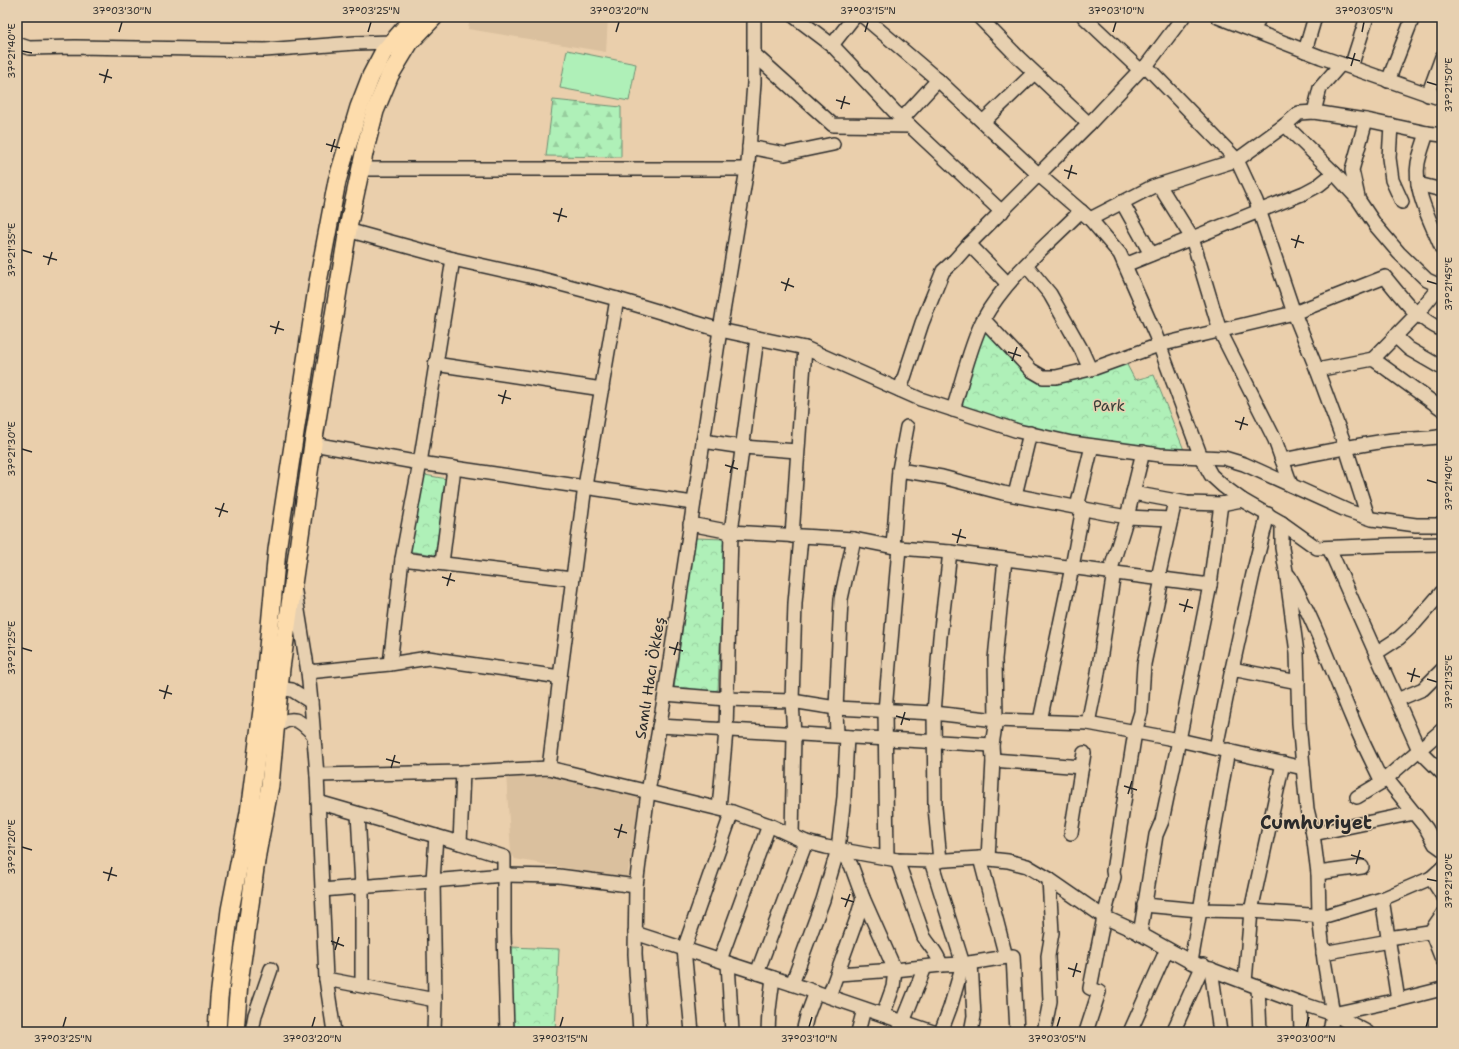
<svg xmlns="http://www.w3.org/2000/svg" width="1459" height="1049" viewBox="0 0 1459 1049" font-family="'Shantell Sans',sans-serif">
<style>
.built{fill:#dac09e}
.forest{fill:url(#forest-firs);stroke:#6d8e72}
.park{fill:url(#park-crowns);stroke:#6d8e72}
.pitch{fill:#aff0b8;stroke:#6d8e72}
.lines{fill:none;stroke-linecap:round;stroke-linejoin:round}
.minor-casing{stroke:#2b2b2b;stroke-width:16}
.major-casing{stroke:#2b2b2b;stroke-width:20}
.minor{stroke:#e7d0b0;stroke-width:13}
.major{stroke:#fddcac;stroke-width:17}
.ticks{fill:none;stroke:#2b2b2b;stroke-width:1.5}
.labels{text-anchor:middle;stroke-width:3;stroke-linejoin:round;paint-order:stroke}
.park-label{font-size:15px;fill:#383f39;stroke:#e7d0b0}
.street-label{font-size:15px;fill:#2b2b2b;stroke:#e7d0b0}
.district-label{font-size:19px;font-weight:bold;fill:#2b2b2b;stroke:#e7d0b0}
.neatline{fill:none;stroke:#2b2b2b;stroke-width:1.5}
.ticks-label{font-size:10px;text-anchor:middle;fill:#2b2b2b}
</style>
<defs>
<pattern id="forest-firs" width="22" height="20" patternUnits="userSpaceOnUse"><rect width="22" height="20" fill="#aff0b8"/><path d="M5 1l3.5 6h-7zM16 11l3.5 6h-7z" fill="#97ce9e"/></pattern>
<pattern id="park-crowns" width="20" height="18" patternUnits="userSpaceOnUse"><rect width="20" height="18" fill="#aff0b8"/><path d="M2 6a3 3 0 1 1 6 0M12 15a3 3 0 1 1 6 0" fill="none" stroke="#97ce9e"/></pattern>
</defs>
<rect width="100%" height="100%" fill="#eacfac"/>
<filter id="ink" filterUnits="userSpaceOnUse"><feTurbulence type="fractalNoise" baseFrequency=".025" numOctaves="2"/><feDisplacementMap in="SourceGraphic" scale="8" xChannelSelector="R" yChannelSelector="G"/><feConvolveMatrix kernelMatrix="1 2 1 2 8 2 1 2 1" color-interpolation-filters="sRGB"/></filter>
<g filter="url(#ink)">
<!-- built -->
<g class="built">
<path d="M470 17H608L606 52 468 29Z"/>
<path d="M506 773 546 774 641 796 627 879 515 859 511 853Z"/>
</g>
<!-- forest -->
<path class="forest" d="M553 100 621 107V157L546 156Z"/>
<!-- park -->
<g class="park">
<path d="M983 329 993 335 1015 363 1039 381 1126 363 1135 380 1154 375 1184 450 1110 443 1053 434 957 407Z"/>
<path d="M419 474 447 479 435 555 407 551Z"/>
<path d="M695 538 725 539 718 690 712 691 674 688Z"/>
<path d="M511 947 559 949 555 1032H512Z"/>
</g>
<!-- pitch -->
<path class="pitch" d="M567 50 636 64 629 101 560 88Z"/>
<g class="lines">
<defs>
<g id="minor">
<path d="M795 17 832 45 894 111 1002 212"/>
<path d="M864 17 938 80 1039 175 1090 219 1120 254 1156 336 1201 457 1211 475 1223 486 1242 500 1282 523 1317 548 1389 545 1442 544"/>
<path d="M979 17 1019 58 1089 124"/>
<path d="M1084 17 1140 70"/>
<path d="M1218 17 1321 57 1442 99"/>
<path d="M1254 31 1259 17"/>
<path d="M17 44 29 48 75 47 265 50 355 43 393 42"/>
<path d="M832 45 854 17"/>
<path d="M1305 51 1315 17"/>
<path d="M754 54 833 125 910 126"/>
<path d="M1146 66 1237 160 1256 201 1294 313 1317 370 1346 448 1368 517"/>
<path d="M1351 67 1367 17"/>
<path d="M1388 81 1413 17"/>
<path d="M1428 95 1442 57"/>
<path d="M1314 112 1320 88 1341 64"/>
<path d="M902 119 938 80"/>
<path d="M983 122 1034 73"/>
<path d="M1285 125 1299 113 1314 112 1371 121 1427 133 1442 135"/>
<path d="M1391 125 1389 158 1392 180 1402 202"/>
<path d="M1427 133C1424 143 1420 153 1418 163 1413 191 1432 224 1442 249"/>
<path d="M749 147 785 154 833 144"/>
<path d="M361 169H747"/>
<path d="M1418 184 1442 190"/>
<path d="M1159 185 1192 238 1220 331 1275 440 1291 485"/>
<path d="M1358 197 1352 170 1366 120"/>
<path d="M1122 202 1151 254"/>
<path d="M1090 219 1152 187 1237 160 1285 125 1334 173 1358 199 1376 226 1399 253 1427 280 1442 287"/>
<path d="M347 230 453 259 538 278 617 299 720 330 805 348 920 399 1018 431 1072 443 1160 455 1224 458 1244 464 1348 511 1372 519 1416 525H1442"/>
<path d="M969 244 1007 283"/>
<path d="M1026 265 1050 294 1081 349 1090 369"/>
<path d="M1125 265 1304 193 1319 185 1334 173"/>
<path d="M984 320 1031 370 1043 377H1056L1095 368 1159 345 1294 313 1385 277C1403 299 1415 317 1442 330"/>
<path d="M1395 336 1409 349 1442 368"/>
<path d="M1373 359 1417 314 1440 286"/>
<path d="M435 364 602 389"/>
<path d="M1317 370 1373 359 1442 409"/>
<path d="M900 390 922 323 943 271 955 260 969 244 1089 124 1140 70 1146 66 1183 17"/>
<path d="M953 410C962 382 970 346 983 320 1006 278 1047 245 1081 211"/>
<path d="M703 441 743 447 797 451"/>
<path d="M313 444 420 463 693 503"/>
<path d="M1282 460C1319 453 1356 445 1393 440 1409 438 1426 440 1442 436"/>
<path d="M899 470 942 477 1003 493 1105 513 1127 517 1171 519"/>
<path d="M1133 493 1187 503 1221 504 1242 500"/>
<path d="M1015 495 1030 433"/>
<path d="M1077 507 1092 446"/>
<path d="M1282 523V548L1286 571 1297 653 1299 723 1307 809 1313 834 1318 873 1319 915 1324 960 1333 1014 1330 1032"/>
<path d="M690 524 731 532 854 539 899 548 950 552 1210 585 1179 740 1162 821 1156 835 1140 934"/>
<path d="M792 536 805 348"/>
<path d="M893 546 899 470 907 427"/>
<path d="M1329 548 1419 750 1442 773"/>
<path d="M402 559 572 579"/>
<path d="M442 563 454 468"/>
<path d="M1110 572 1127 517 1143 452"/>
<path d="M1289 576C1315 621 1332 671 1352 718 1361 740 1372 761 1382 782"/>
<path d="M1158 578 1175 501"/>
<path d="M1210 585 1221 504"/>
<path d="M295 592 308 672 311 702 317 775 326 979 334 1032"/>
<path d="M1376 653 1399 638 1415 623 1442 592"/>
<path d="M390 664 402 559 420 463 453 259"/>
<path d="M1232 669 1253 574 1268 514"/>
<path d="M308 672 390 664 428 658 560 677"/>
<path d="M270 687 292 690 311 702"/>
<path d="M665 694 726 699 792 701 836 708 934 713 996 720 1088 723 1179 740 1303 768"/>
<path d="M1397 700 1423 689 1442 670"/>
<path d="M1040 721 1072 567 1083 508"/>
<path d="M1088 723 1097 679 1114 572"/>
<path d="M659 726 992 745"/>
<path d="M275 728C292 713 300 720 313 734"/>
<path d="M837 735 836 708 841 599 854 539"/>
<path d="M1216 748 1232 669 1298 682"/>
<path d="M993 760 1082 767"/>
<path d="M549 768 560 677 585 486 617 299"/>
<path d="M317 775 463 772 549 768 732 812 769 825 806 842 826 847 897 860 931 861 980 858 1008 861 1027 866 1049 879 1104 917 1135 931 1191 962 1300 1003 1333 1014 1367 1032"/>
<path d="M1386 778 1426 828 1435 844 1442 849"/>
<path d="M1357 797 1382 782 1442 730"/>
<path d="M318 802 460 843 504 857V932L507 1032"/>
<path d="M719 808 726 731 731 532 757 338"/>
<path d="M358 814 362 886V985"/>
<path d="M1071 833 1084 753"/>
<path d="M1313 834 1414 813"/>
<path d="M792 835 794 735 792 701 795 603 801 537"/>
<path d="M460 843 463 772"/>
<path d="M838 849 851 865 863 898 895 970 893 987 883 1015"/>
<path d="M887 858 885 711 899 548"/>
<path d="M980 858 1006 957"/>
<path d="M988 859 993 760 992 745 996 720 995 659 1005 559"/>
<path d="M897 860 924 937C931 948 937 952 941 965"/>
<path d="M931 861 963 964 950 1008 941 1032"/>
<path d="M940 861 935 807 934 713 940 637 950 552"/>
<path d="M1318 873 1362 867"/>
<path d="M1431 878 1442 868"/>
<path d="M322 890 504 875 559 876 636 886"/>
<path d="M1382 899 1398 1000"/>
<path d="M1144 905 1199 910 1251 911 1325 916 1382 899 1431 878 1442 895"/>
<path d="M1431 931 1442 915"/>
<path d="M635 933 792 984 933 1032"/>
<path d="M1388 938 1429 932 1431 931 1442 959"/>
<path d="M1323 953 1389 941"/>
<path d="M720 960 769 825"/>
<path d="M1191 962 1228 750"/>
<path d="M728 963 732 1032"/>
<path d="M1211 969 1220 1032"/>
<path d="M757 973 806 842"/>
<path d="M838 974 895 970 941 965 963 964 1013 956 1017 1032"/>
<path d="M326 979 435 1000"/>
<path d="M1245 982 1251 911 1283 763"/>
<path d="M792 984 823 900 838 849 844 797 847 737"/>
<path d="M1258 987 1260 1032"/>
<path d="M829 996 856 921 863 898"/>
<path d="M1300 1003 1301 1032"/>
<path d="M1333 1014 1398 1000 1442 989"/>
<path d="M252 1032 255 1015 271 969"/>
<path d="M434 1032 435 1000 433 880 436 836"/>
<path d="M640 1032 635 954 636 886 648 792 665 694 720 330 748 163 754 83V17"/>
<path d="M692 1032 684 949 732 812"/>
<path d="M768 1032 769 1010 773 978"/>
<path d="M803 1032 807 1016 816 992"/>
<path d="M858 1032 864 1009"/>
<path d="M899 1032 925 967"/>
<path d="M971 1032 974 1016 971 963"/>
<path d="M1044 1032 1050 1001 1048 956 1052 933 1049 879"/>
<path d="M1086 1032 1099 992 1090 988 1104 917 1114 877 1113 871 1135 732 1141 712 1144 664 1162 579"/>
<path d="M1130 1032 1167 949"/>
<path d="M1173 1032 1203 965"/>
</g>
<g id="major">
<path d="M217 1032 219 998 230 910 249 813 263 702 277 550 318 282 337 181 359 107 371 76 383 53 403 30 417 17"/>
<path d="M235 1032 239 983 257 854 270 785 281 668 313 444 349 223 365 149 375 111 390 75 410 42 434 17"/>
</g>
</defs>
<!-- minor casing -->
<use href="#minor" class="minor-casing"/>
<!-- major casing -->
<use href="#major" class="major-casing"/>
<!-- minor -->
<use href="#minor" class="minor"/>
<!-- major -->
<use href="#major" class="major"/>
</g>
</g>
<!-- ticks -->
<path class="ticks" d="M119 32 122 22M368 32 371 22M616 32 619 22M865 32 868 22M1113 32 1116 22M1362 32 1364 22M22 51 32 53M1346 57 1360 61M1351 66 1355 53M99 74 112 78M1427 82 1437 85M104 83 108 69M836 100 850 104M841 109 845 96M326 144 340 148M331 152 335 139M1064 170 1077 174M1068 179 1072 165M553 213 567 217M558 222 562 208M1291 239 1304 243M1295 248 1299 235M22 250 32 253M43 256 57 260M48 265 52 252M1427 281 1437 284M781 282 794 287M785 291 789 278M270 326 284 330M275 334 279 321M1008 352 1021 356M1012 361 1017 347M498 395 511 399M502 404 506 390M1235 421 1248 425M1240 430 1244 417M22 449 32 452M725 465 738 469M730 473 734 460M1427 480 1437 483M215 508 228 512M219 517 224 503M952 534 966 538M957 543 961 529M442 577 455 581M447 586 451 573M1179 604 1193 608M1184 612 1188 599M669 647 683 651M22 648 32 651M674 655 678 642M1407 673 1420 677M1427 679 1437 682M1411 682 1415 668M159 690 172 694M164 699 168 685M896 716 910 720M901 725 905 712M386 759 400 763M391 768 395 755M1124 786 1137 790M1128 794 1132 781M614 829 627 833M618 838 622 824M22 847 32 850M1351 855 1364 859M1356 864 1360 850M103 872 117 876M1427 879 1437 881M108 881 112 867M841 898 854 902M845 907 850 894M331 941 344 946M335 950 339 937M1068 968 1081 972M1073 977 1077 963M63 1027 66 1017M312 1027 315 1017M560 1027 563 1017M809 1027 812 1017M1057 1027 1060 1017M1306 1027 1309 1017"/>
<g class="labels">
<!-- park labels -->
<g class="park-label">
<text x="1109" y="411">Park</text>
</g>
<!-- street labels -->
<g class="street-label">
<text transform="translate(650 678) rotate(-81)" y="5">Samlı Hacı Ökkeş</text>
</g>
<!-- district labels -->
<g class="district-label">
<text x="1316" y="829">Cumhuriyet</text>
</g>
</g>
<!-- margin -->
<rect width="1459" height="1049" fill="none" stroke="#e7d0b0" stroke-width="44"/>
<rect x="22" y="22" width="1415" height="1005" class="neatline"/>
<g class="ticks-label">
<text x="122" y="14">37°03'30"N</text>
<text x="371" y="14">37°03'25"N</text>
<text x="619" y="14">37°03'20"N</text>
<text x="868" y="14">37°03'15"N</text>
<text x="1116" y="14">37°03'10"N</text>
<text x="1364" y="14">37°03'05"N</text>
<text transform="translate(11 51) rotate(-90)" y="4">37°21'40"E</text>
<text transform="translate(1448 85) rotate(-90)" y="4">37°21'50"E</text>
<text transform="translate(11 250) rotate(-90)" y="4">37°21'35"E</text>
<text transform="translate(1448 284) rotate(-90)" y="4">37°21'45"E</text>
<text transform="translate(11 449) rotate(-90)" y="4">37°21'30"E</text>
<text transform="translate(1448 483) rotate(-90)" y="4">37°21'40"E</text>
<text transform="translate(11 648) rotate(-90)" y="4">37°21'25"E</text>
<text transform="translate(1448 682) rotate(-90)" y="4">37°21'35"E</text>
<text transform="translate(11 847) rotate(-90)" y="4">37°21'20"E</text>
<text transform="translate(1448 881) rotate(-90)" y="4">37°21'30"E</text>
<text x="63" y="1042">37°03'25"N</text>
<text x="312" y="1042">37°03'20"N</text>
<text x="560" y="1042">37°03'15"N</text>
<text x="809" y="1042">37°03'10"N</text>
<text x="1057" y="1042">37°03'05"N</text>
<text x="1306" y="1042">37°03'00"N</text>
</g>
</svg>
